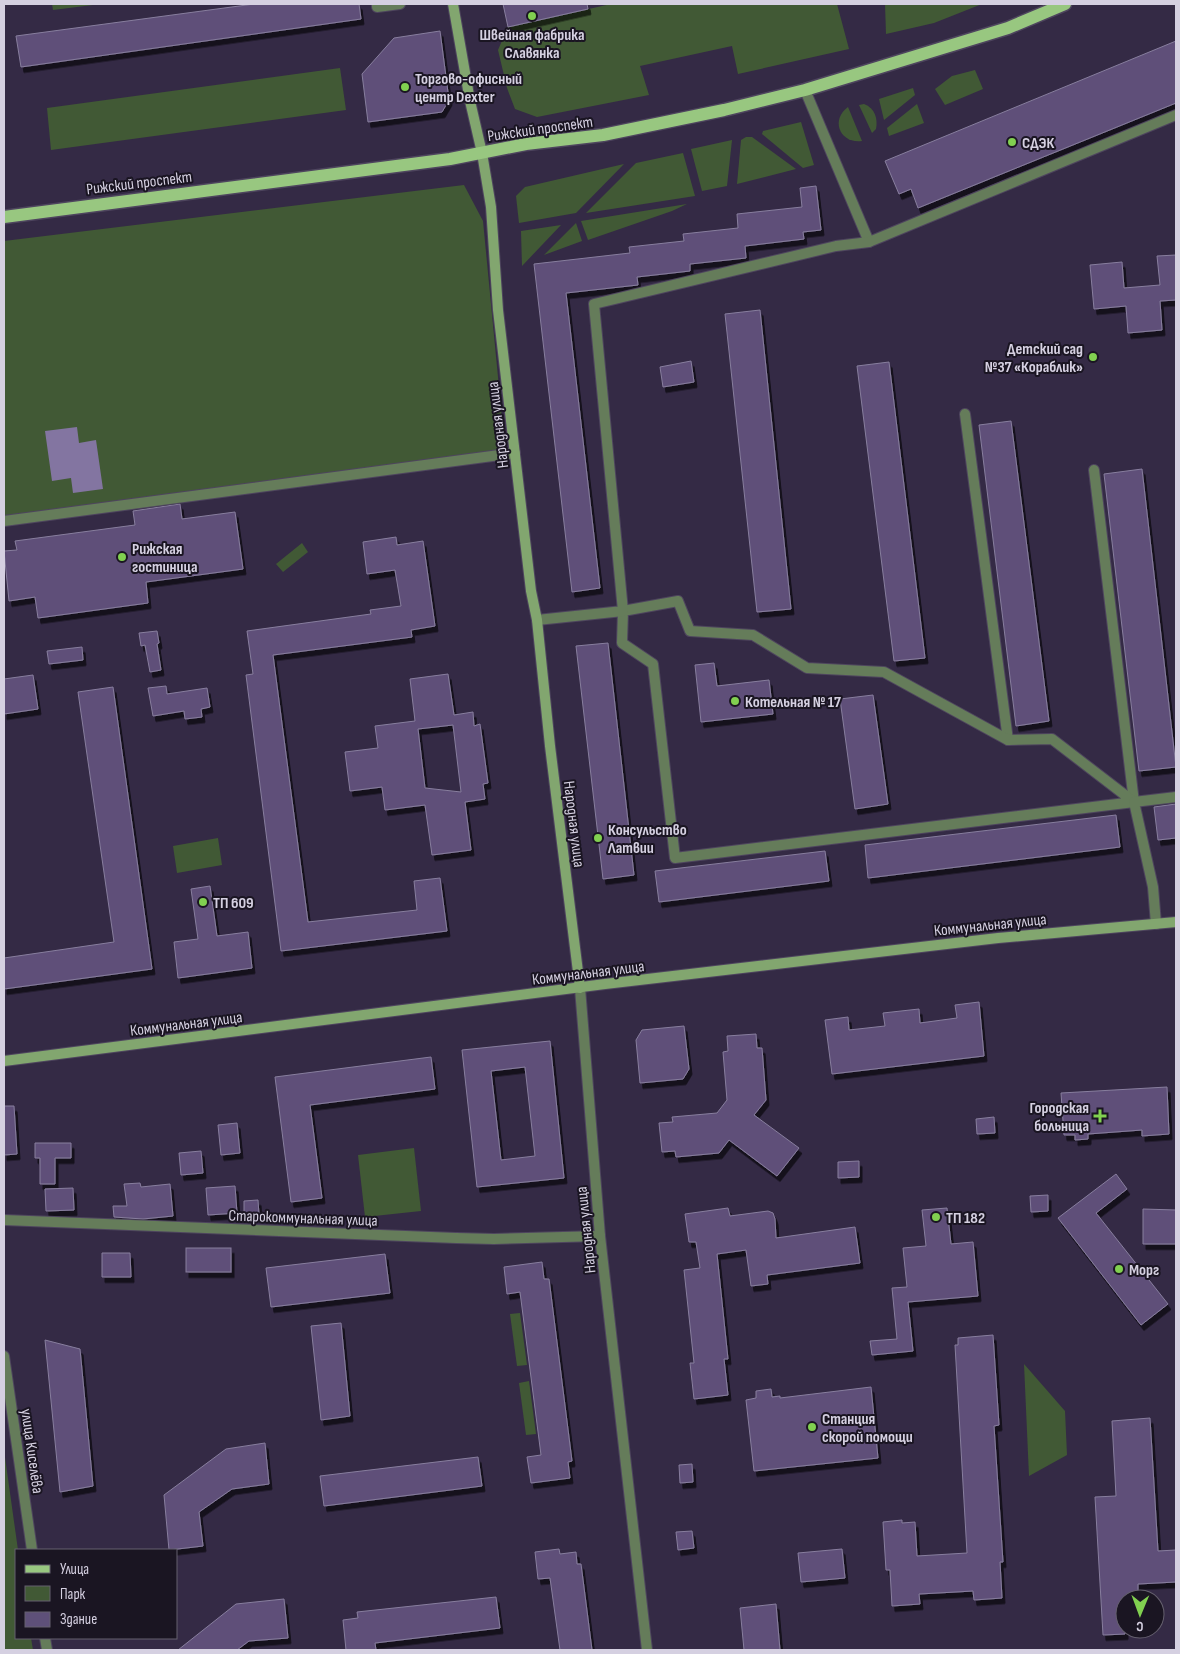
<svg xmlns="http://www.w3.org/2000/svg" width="1180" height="1654" viewBox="0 0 1180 1654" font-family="'Sofia Sans Condensed',sans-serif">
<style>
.green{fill:#415935}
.water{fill:#8375a1}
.building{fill:#5e5079;stroke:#887e9e;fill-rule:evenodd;filter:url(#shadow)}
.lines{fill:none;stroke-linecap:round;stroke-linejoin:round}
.street-casing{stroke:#4e455e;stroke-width:12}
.secondary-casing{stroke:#4e455e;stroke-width:12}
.primary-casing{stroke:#4e455e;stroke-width:15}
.street{stroke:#657c5a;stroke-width:10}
.secondary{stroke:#82a66f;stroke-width:10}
.primary{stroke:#98c780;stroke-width:12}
.poi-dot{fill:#81d050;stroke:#1a1522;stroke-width:2}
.labels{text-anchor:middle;stroke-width:4;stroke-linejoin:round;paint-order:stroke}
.poi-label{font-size:16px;font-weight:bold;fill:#d5d0e1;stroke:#1a1522;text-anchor:start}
.street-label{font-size:16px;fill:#d5d0e1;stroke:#1a1522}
</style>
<defs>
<filter id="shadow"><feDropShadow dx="3" dy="5.5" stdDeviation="0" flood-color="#0009"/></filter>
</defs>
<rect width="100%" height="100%" fill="#342a45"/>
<!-- green -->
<g class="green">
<path d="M52 4H101L53 10Z"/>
<path d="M611 4H837L849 49 738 74 732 46 640 66 649 95 537 117 515 109 507 88 498 50 508 27Z"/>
<path d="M885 4H982L934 23 886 34Z"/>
<path d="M340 68 346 110 51 150 47 108Z"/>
<path d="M975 70 983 89 945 105 935 89 952 76Z"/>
<path d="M913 88 915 95 884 120 879 99Z"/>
<path d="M864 104C875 108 878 119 876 129L872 133 859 105Z"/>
<path d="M917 104 924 123 889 136 887 128Z"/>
<path d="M848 107 862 141C840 144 830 120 848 107Z"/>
<path d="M801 122 814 165 803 168 762 134 763 131Z"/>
<path d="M746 137H752L796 169 737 184 741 140Z"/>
<path d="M732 140 727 186 702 191 691 149Z"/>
<path d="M683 153 695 196 586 213 636 163Z"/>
<path d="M624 164 576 213 519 223 516 196 525 187Z"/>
<path d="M464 185 483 221 505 450 4 517V241Z"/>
<path d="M687 204 672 211 588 240 581 221Z"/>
<path d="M576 223 582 241 544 255Z"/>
<path d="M561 225 522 266 521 231Z"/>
<path d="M302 543 308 552 283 572 276 564Z"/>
<path d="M218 838 222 865 177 873 173 846Z"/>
<path d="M414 1148 421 1211 365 1217 358 1155Z"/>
<path d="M520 1313 527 1365 517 1366 510 1314Z"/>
<path d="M1024 1364 1065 1411 1067 1455 1029 1476Z"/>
<path d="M529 1381 536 1434 526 1435 519 1383Z"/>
<path d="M4 1450 18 1550H16V1638H31L33 1650H4Z"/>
</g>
<!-- water -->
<path class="water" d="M77 427 79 443 96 440 103 489 73 493 71 478 52 481 45 431Z"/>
<!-- building -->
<g class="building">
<path d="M254 4H359L361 19 21 67 16 36Z"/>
<path d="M503 4H587L588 9 508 27Z"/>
<path d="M440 31 449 100 442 112 368 122 362 74 394 38Z"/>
<path d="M1176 41V103L918 208 911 189 899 194 885 161Z"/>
<path d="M816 186 821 230 803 232 804 239 745 246 746 258 690 264V271L637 277 638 285 566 293 600 588 572 592 534 264 630 253 629 247 684 241 683 234 738 228 737 214 802 207 800 188Z"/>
<path d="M1176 255V300L1160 301 1162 330 1128 333 1126 306 1094 309 1090 265 1122 262 1124 288 1160 285 1157 256Z"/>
<path d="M760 310 791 609 757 612 725 314Z"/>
<path d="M691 361 694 382 663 387 660 367Z"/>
<path d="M889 362 925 658 894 661 857 366Z"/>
<path d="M1011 421 1049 721 1016 726 979 425Z"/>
<path d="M1142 469 1176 767 1139 771 1104 474Z"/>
<path d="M180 504 182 519 235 512 243 569 146 582 148 603 38 618 35 597 9 601 4 551 17 550 15 541 135 525 133 511Z"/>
<path d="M396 537 397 545 423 541 435 626 411 630 412 637 273 655 308 922 417 910 414 881 440 878 447 931 281 951 246 675 253 674 247 631 371 614 370 610 401 606 395 570 367 574 363 542Z"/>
<path d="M157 631 159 643 157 644 161 670 150 672 145 645 141 646 139 633Z"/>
<path d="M608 643 634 875 603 879 576 646Z"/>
<path d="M82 647 83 660 49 664 47 651Z"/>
<path d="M714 663 717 686 769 680 773 714 701 722 695 665Z"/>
<path d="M448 674 454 715 473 712 474 726 480 724 488 783 483 784 485 799 465 802 471 850 432 855 425 805 385 810 382 787 350 791 345 752 378 748 375 726 415 721 410 679ZM453 725 461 792 425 788 418 729Z"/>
<path d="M33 675 38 709 4 714V679Z"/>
<path d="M166 686 167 694 207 688 210 707 201 709 202 717 185 719 184 711 153 716 148 688Z"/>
<path d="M113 687 152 969 4 989V958L114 942 78 692Z"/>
<path d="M873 695 888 804 855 809 840 699Z"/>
<path d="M1176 804V838L1158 840 1154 807Z"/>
<path d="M1116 815 1120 847 868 878 865 845Z"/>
<path d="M825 851 829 881 659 902 655 871Z"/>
<path d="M210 886 217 936 248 932 252 968 178 978 174 942 198 939 191 889Z"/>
<path d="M979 1002 984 1056 832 1074 825 1020 848 1017 849 1030 885 1026 883 1013 919 1009 920 1023 957 1018 955 1005Z"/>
<path d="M684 1026 689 1069 683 1079 640 1083 636 1040 642 1030Z"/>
<path d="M756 1034 757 1048H762L766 1100 754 1115 799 1148 777 1176 729 1140 719 1153 676 1157 675 1151 662 1152 659 1123 673 1122 672 1117 717 1113 727 1100 723 1052 728 1051 727 1036Z"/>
<path d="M550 1041 564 1178 477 1187 462 1050ZM525 1067 535 1156 501 1160 491 1071Z"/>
<path d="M431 1057 435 1089 310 1105 322 1198 291 1202 275 1077Z"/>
<path d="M1167 1087 1169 1134 1142 1136V1130L1088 1134V1139L1075 1140V1135H1064L1061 1093Z"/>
<path d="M4 1106H14L17 1154 4 1155Z"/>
<path d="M994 1117 995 1133 977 1134 976 1119Z"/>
<path d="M237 1123 240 1153 221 1155 218 1125Z"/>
<path d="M35 1143H71V1158H55V1184H40V1158H35Z"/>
<path d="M201 1151 203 1173 181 1175 179 1153Z"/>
<path d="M859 1161V1177L838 1178V1162Z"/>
<path d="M1116 1174 1127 1189 1096 1213 1168 1304 1141 1325 1058 1218Z"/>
<path d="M140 1183 141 1187 170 1184 173 1216 143 1219 114 1217 113 1206H127L124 1184Z"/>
<path d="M235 1186 237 1213 208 1215 206 1188Z"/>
<path d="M73 1188 74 1210 46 1211 45 1189Z"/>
<path d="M1048 1195V1211L1031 1212 1030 1196Z"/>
<path d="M258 1200 259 1215 244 1216V1201Z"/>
<path d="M728 1208 730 1216 768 1211 773 1213 775 1219 776 1238 855 1227 860 1263 767 1275 768 1284 751 1286 746 1250 717 1254 728 1359H724L728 1395 694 1399 690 1363H694L684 1270 700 1268 696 1242H689L685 1214Z"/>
<path d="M947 1208 951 1244 973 1242 978 1296 908 1302 913 1351 872 1355 870 1341 897 1339 892 1288 907 1287 903 1248 926 1246 922 1210Z"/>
<path d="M1143 1209 1176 1210V1244H1143Z"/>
<rect x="186" y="1248" width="45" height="24"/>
<path d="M102 1253H130L131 1277H102Z"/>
<path d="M385 1254 390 1293 271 1307 266 1268Z"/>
<path d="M542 1262 544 1279H549L572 1461 568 1462 570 1478 531 1483 527 1457 541 1455 520 1292 507 1294 504 1267Z"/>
<path d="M341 1323 350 1416 321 1420 311 1326Z"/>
<path d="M993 1335 999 1425 994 1426 1003 1562H1000L1002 1598 974 1600 973 1591 956 1592 919 1594 920 1604 892 1606 890 1570H886L883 1522 902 1520V1523L915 1522 917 1556 967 1553 955 1345H958V1338Z"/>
<path d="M45 1340 80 1349 93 1486 60 1492Z"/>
<path d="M871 1387 878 1458 754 1471 746 1400 756 1398V1391L771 1389 772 1397 780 1396V1398Z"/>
<path d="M1150 1418 1158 1551 1176 1550V1582L1138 1584V1599H1125V1634L1103 1635 1095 1497 1116 1496 1112 1421Z"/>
<path d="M265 1443 269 1484 232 1489 199 1512 203 1546 169 1550 164 1495 226 1449Z"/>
<path d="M478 1457 482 1486 324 1506 320 1476Z"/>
<path d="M692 1464 693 1482 680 1483 679 1465Z"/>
<path d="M692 1531 694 1548 678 1550 676 1532Z"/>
<path d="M559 1549 560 1554 576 1552 577 1564H581L592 1650H560L550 1578 538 1579 535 1552Z"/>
<path d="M842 1549 845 1578 801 1582 798 1553Z"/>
<path d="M496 1597 500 1628 375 1643 376 1650H346L343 1620 358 1618 357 1612Z"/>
<path d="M284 1599 288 1638 249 1641 237 1650H178L236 1604Z"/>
<path d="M776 1604 780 1650H744L740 1608Z"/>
</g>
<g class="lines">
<defs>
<g id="street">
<path d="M377 4V7L400 4"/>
<path d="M805 90 869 242"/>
<path d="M965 414 1008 740"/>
<path d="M1094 470 1134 802"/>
<path d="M4 521 515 453"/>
<path d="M678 601 690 631 753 635 807 668 884 672 1008 740 1052 739 1134 802 675 858 653 664 622 643 623 611Z"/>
<path d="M537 620 623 611 594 304 836 246 869 242 1176 115"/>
<path d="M1156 924 1153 887 1134 802 1176 797"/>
<path d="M580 988 600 1236 647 1650"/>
<path d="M4 1220 456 1238 494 1239 600 1236"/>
<path d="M4 1356 32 1550"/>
<path d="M45 1638 47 1650"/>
</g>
<g id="secondary">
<path d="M453 4 470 101 482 153 491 207 498 310 531 591 537 620 550 746 580 988"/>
<path d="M4 1061 605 984 861 954 998 938 1176 922"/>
</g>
<path id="primary" d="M4 217 450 159 526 144 603 135 724 110 805 90 1008 28 1065 4"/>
</defs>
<!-- street casing -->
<use href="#street" class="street-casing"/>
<!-- secondary casing -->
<use href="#secondary" class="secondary-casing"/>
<!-- primary casing -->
<use href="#primary" class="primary-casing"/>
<!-- street -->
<use href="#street" class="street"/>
<!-- secondary -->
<use href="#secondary" class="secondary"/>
<!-- primary -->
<use href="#primary" class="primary"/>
</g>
<!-- markers -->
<g class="poi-dot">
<circle cx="532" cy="16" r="5"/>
<circle cx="405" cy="87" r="5"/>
<circle cx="1012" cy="142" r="5"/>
<circle cx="1093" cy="357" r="5"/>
<circle cx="122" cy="557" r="5"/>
<circle cx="735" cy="701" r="5"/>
<circle cx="598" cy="838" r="5"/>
<circle cx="203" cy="902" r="5"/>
<path d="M1097.5 1108.5h5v5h5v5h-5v5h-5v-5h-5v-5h5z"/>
<circle cx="936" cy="1217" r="5"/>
<circle cx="1119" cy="1269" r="5"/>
<circle cx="812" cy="1427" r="5"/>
</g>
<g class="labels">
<!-- poi labels -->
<g class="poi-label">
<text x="532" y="40" text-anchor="middle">Швейная фабрика<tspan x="532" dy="18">Славянка</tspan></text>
<text x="415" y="84">Торгово-офисный<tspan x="415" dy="18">центр Dexter</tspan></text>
<text x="1022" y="148">СДЭК</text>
<text x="1083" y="354" text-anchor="end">Детский сад<tspan x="1083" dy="18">№37 «Кораблик»</tspan></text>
<text x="132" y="554">Рижская<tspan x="132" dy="18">гостиница</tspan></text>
<text x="745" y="707">Котельная № 17</text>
<text x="608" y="835">Консульство<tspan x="608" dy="18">Латвии</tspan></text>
<text x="213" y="908">ТП 609</text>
<text x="1089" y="1113" text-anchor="end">Городская<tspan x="1089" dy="18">больница</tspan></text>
<text x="946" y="1223">ТП 182</text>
<text x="1129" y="1275">Морг</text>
<text x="822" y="1424">Станция<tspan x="822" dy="18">скорой помощи</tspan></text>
</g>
<!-- street labels -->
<g class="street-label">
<text transform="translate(540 128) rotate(-8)" y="6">Рижский проспект</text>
<text transform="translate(139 182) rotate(-7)" y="6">Рижский проспект</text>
<text transform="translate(497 425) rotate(-97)" y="6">Народная улица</text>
<text transform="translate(575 824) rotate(83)" y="6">Народная улица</text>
<text transform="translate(990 924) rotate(-6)" y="6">Коммунальная улица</text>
<text transform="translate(588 972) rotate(-7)" y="6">Коммунальная улица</text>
<text transform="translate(186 1023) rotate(-7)" y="6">Коммунальная улица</text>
<text transform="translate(303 1217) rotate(2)" y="6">Старокоммунальная улица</text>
<text transform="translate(585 1230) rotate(-96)" y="6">Народная улица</text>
<text transform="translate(33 1451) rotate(82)" y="6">улица Киселёва</text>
</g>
</g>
<!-- border -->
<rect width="1180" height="1654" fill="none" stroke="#d5d0e1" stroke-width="10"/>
<!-- legend -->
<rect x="15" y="1549" width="162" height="90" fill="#1a1522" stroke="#65606e"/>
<rect x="25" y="1565" width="25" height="8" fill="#98c780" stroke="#65606e"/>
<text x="60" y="1574" font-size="15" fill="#d5d0e1">Улица</text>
<rect x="25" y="1586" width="25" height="15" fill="#415935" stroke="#65606e"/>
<text x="60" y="1599" font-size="15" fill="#d5d0e1">Парк</text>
<rect x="25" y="1612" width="25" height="15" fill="#5e5079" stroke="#65606e"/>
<text x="60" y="1624" font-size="15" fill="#d5d0e1">Здание</text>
<!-- north arrow -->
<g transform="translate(1140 1614) rotate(181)"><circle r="24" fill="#1a1522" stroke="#65606e"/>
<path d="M0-4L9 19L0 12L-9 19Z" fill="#81d050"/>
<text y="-8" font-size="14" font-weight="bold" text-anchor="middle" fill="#d5d0e1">С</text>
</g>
</svg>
